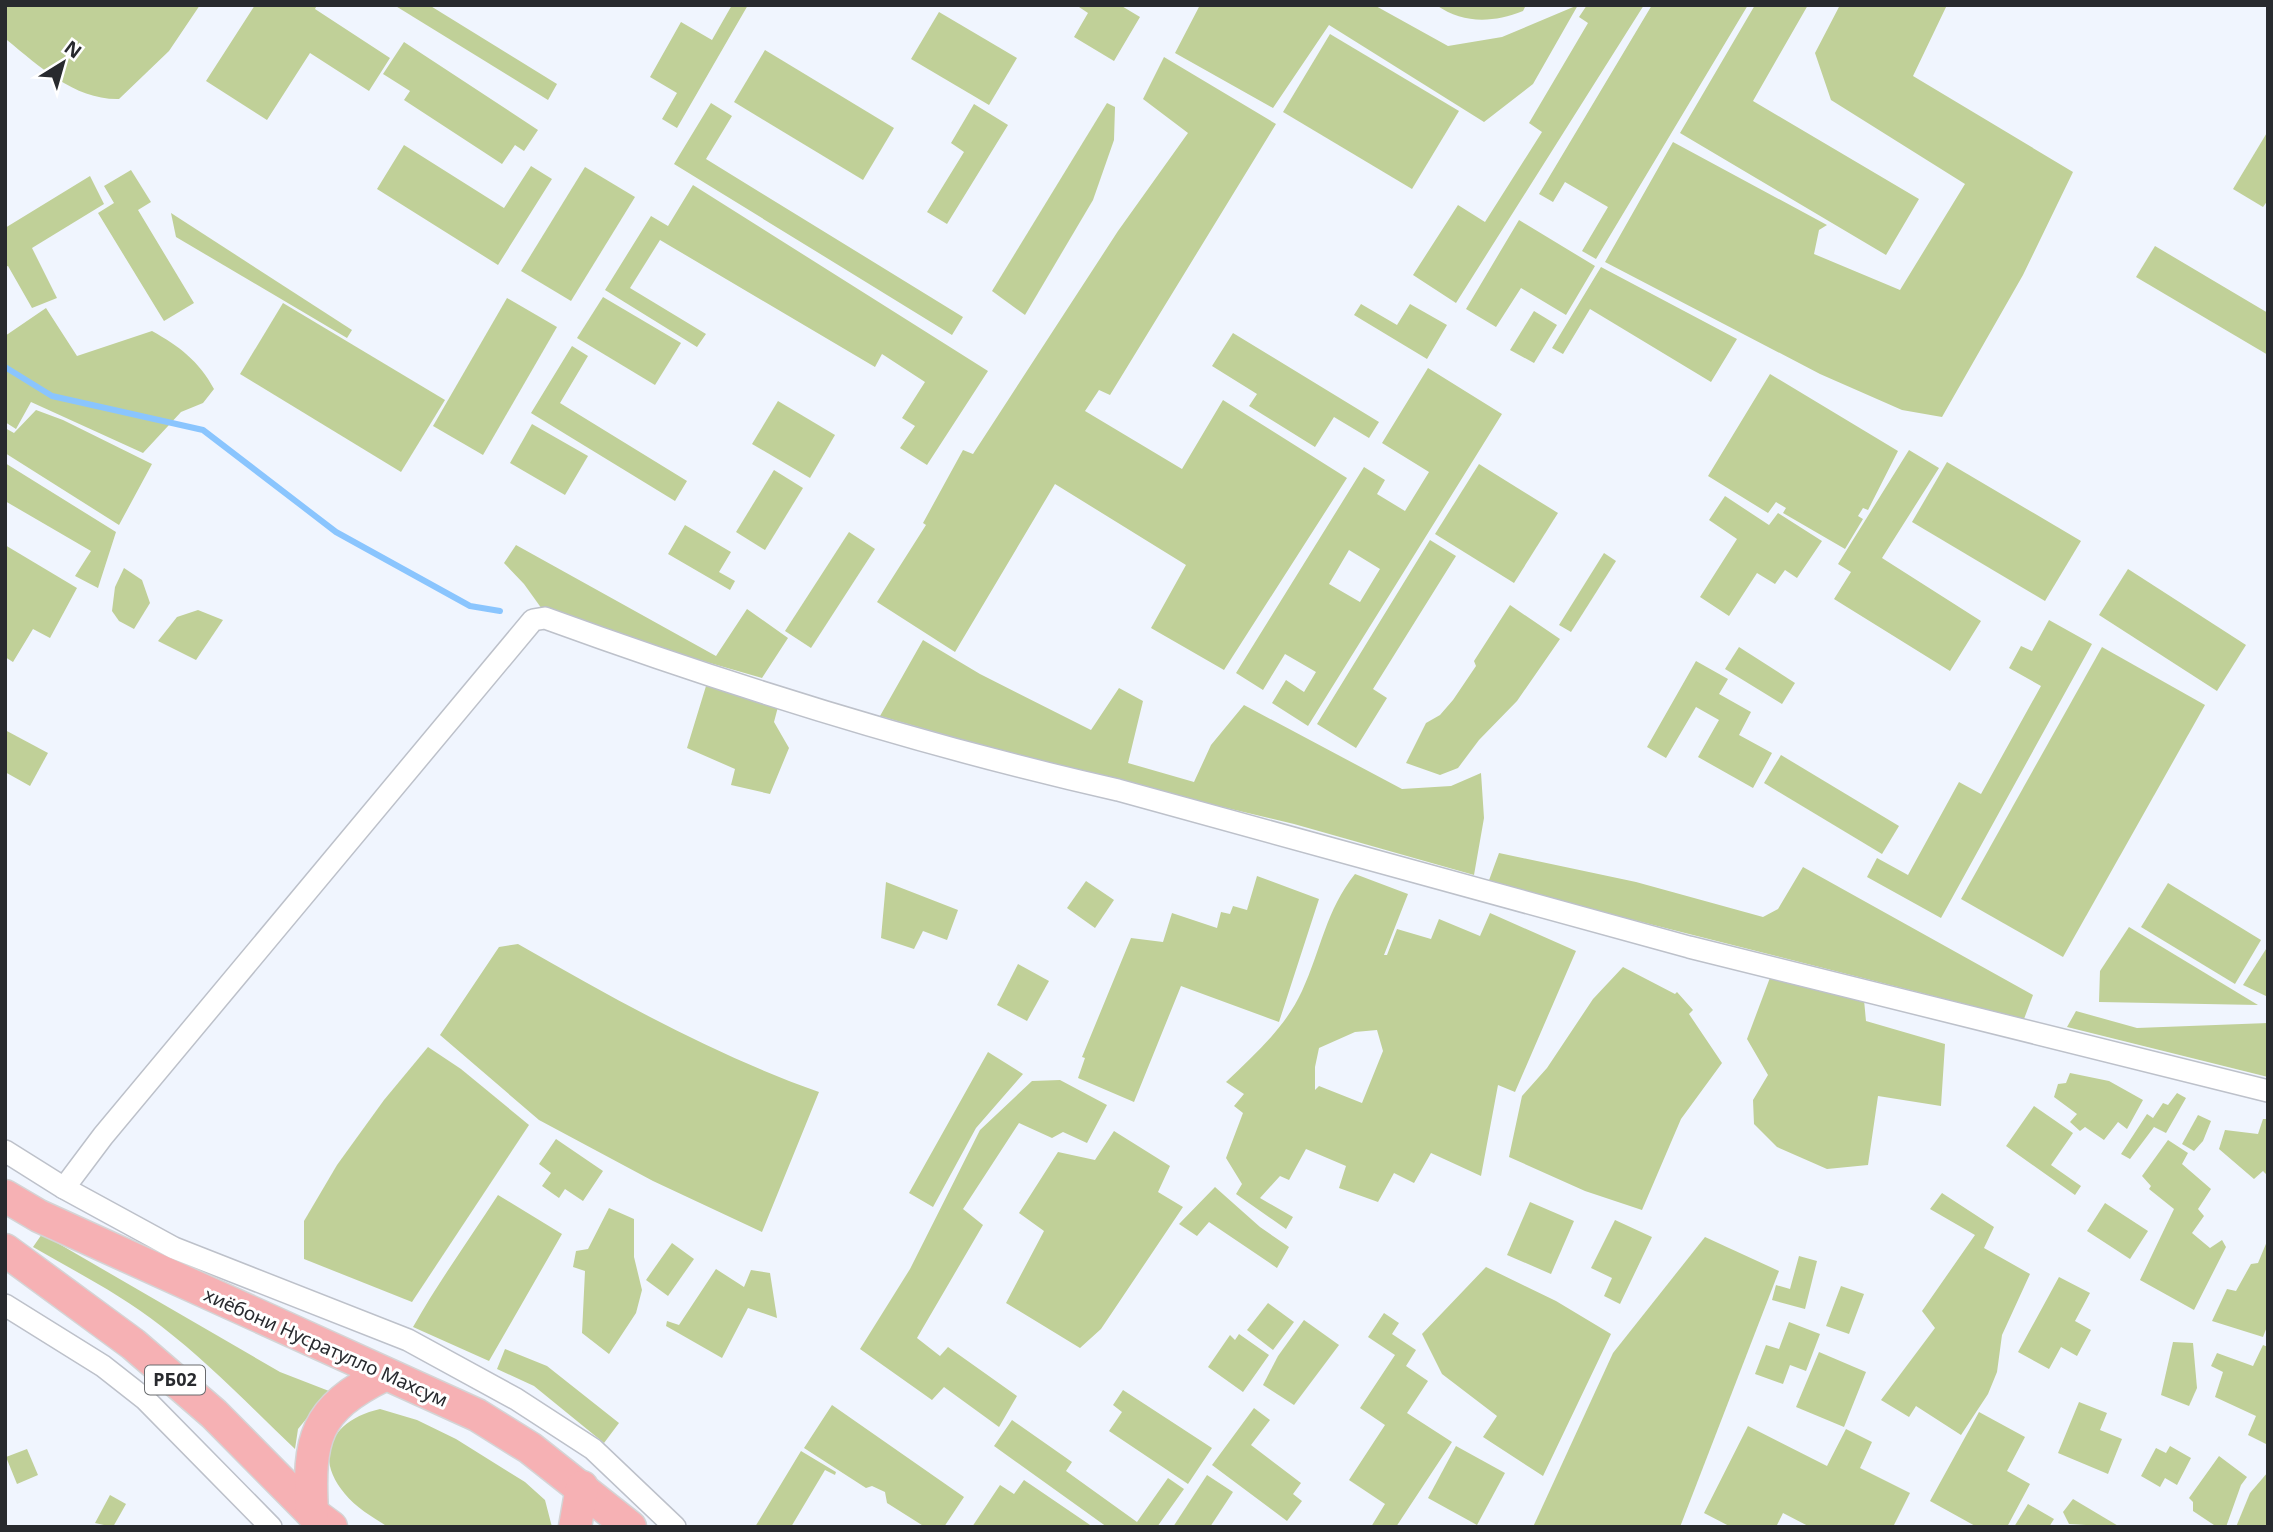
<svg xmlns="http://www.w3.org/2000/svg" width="2273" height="1532" viewBox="0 0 2273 1532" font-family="'Noto Sans',sans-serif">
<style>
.green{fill:#c0d098;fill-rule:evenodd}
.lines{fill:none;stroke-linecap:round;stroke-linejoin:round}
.stream{stroke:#8ac5fe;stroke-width:6}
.minor-casing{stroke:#bdc1ca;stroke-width:24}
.highway-casing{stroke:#d4d4d5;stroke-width:35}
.minor{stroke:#fff;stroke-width:21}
.highway{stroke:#f6b1b4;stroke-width:32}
.labels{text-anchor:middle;stroke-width:6;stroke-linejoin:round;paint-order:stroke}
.shield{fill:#fff;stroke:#686a6d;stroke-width:2}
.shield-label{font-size:18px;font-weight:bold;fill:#282a2e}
.street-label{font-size:19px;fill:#282a2e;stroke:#fff}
</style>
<rect width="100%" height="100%" fill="#f0f5fe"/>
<!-- green -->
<g class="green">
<path d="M8 5H200L169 51 119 99C75 100 40 67 7 40L5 8Z"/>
<path d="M255 5H317L315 9 390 58 369 91 310 53 267 120 206 81Z"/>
<path d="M394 5H429L557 84 548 100Z"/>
<path d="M732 5H748L677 128 662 119 677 93 650 77 681 22 712 40Z"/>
<path d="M1076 5H1120L1140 17 1114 61 1074 37 1088 13Z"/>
<path d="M1200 5H1374L1448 46 1502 37 1578 5 1533 84 1484 122 1329 25 1273 108 1175 53Z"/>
<path d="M1436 5H1526L1523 11C1492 23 1464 24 1436 5Z"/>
<path d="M1587 5H1644L1456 303 1413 275 1458 205 1485 222 1542 132 1529 123 1588 23 1579 17Z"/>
<path d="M1652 5H1748L1596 259 1582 251 1608 207 1565 182 1553 202 1539 194Z"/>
<path d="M1755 5H1808L1753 101 1919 199 1886 255 1680 133Z"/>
<path d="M1840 5H1947L1913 76 2073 172 2023 275 1942 417 1902 410 1820 374 1605 262 1673 142 1827 225 1819 230 1814 254 1900 290 1965 184 1831 100 1815 53Z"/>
<path d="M939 12 1017 58 989 105 911 59Z"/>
<path d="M1330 34 1459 111 1412 189 1283 112Z"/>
<path d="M404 42 538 130 524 151 515 145 502 164 404 100 410 91 383 74Z"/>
<path d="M765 50 894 128 863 180 734 102Z"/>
<path d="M1164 57 1276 124 1110 395 1099 390 1085 411 1182 469 1223 400 1347 478 1224 670 1151 628 1186 565 1055 484 955 652 877 602 926 525 923 523 963 450 973 454 1118 231 1188 133 1143 99Z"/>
<path d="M711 103 732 116 706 159 963 317 952 335 674 164Z"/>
<path d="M1107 103 1115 107 1114 140 1093 200 1025 315 992 291Z"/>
<path d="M974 104 1008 125 947 224 927 212 964 152 951 143Z"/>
<path d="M2268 131V200L2263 207 2233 189Z"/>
<path d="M404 145 504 208 531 166 552 179 498 265 377 189Z"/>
<path d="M585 167 635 197 571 301 521 271Z"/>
<path d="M131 170 151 202 138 210 194 303 164 321 98 213 114 203 104 186Z"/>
<path d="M90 176 104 204 32 248 57 298 32 308 8 266 5 267V228Z"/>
<path d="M693 185 988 371 927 465 900 448 915 426 902 418 925 382 882 354 875 367 660 240 630 288 706 334 697 347 605 290 651 216 668 226Z"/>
<path d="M171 213 352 330 347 338 176 237Z"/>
<path d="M1519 220 1595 266 1566 315 1521 288 1496 327 1466 309Z"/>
<path d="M2155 246 2268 313V355L2136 277Z"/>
<path d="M1601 267 1737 339 1711 382 1590 309 1563 354 1552 348Z"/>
<path d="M603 297 681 343 655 385 577 338Z"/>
<path d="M507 298 557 327 483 455 433 426Z"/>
<path d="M283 303 445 400 401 472 240 374Z"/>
<path d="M1361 304 1397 325 1410 304 1447 325 1427 359 1354 315Z"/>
<path d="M46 308 77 356 152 331C179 346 199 361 214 389L203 403 181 412 143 453 31 402 16 429 5 422V336Z"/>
<path d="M1534 311 1557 325 1534 363 1510 350Z"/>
<path d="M1233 333 1379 422 1369 438 1334 417 1315 447 1249 406 1257 394 1212 366Z"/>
<path d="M572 346 588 356 560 403 687 481 675 501 531 413Z"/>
<path d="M1428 368 1502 414 1308 726 1272 703 1286 680 1304 692 1316 672 1285 654 1263 690 1236 673 1364 467 1385 480 1377 494 1405 511 1429 472 1382 443ZM1349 550 1380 569 1360 602 1329 584Z"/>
<path d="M1770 374 1898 451 1868 510 1863 508 1858 516 1863 519 1845 549 1783 513 1786 508 1776 502 1768 513 1708 476Z"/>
<path d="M778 401 835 435 810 478 752 444Z"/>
<path d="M36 410 63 420 152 464 119 525 5 453V428L14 433Z"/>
<path d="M532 424 588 456 565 495 510 463Z"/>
<path d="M1909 450 1939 468 1882 558 1981 621 1950 671 1834 599 1851 572 1838 564Z"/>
<path d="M1947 462 2081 541 2045 601 1912 522Z"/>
<path d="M5 463 116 532 98 588 75 576 91 551 5 501Z"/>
<path d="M1479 464 1558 513 1514 583 1435 534Z"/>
<path d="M774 470 803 488 765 550 736 532Z"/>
<path d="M1725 496 1769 525 1778 513 1822 541 1797 578 1785 570 1775 584 1757 573 1729 616 1700 597 1737 539 1709 520Z"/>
<path d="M685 525 731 552 719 572 735 581 730 590 668 554Z"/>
<path d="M849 532 875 549 811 648 785 631Z"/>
<path d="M1430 540 1456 556 1373 689 1387 698 1356 748 1317 724Z"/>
<path d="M5 545 77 588 50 638 33 629 13 662 5 657Z"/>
<path d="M516 545 716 656 747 609 788 638 762 678 547 616 524 584 504 563Z"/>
<path d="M1604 553 1616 561 1571 632 1559 625Z"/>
<path d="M124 568 142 580 150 603 134 629 119 621 112 611 115 587Z"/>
<path d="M2128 569 2246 645 2217 691 2099 615Z"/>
<path d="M1510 605 1560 639 1517 701 1479 740 1458 768 1440 775 1406 763 1426 723 1440 715 1453 700 1476 666 1474 661Z"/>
<path d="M198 610 223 620 196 660 158 641 177 617Z"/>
<path d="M2049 620 2092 644 1941 918 1867 877 1877 858 1908 875 1959 782 1981 794 2041 686 2009 668 2021 646 2032 651Z"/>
<path d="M923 640 980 674 1091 730 1119 688 1143 701 1128 763 1194 782 1211 745 1244 705 1402 789 1451 786 1481 773 1484 818 1474 875 1294 824 1071 771 880 716Z"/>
<path d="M1739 647 1795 683 1782 704 1725 669Z"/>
<path d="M2102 647 2205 705 2063 957 1961 899Z"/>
<path d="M1696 661 1728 679 1719 694 1751 712 1739 735 1772 753 1753 788 1698 757 1719 720 1696 707 1666 758 1647 747Z"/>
<path d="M706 686 779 703 774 722 789 748 770 794 731 785 735 769 687 748Z"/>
<path d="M5 730 48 753 30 786 5 772Z"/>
<path d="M1781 755 1899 826 1882 854 1764 783Z"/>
<path d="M1499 853 1636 882 1763 917 1778 909 1803 867 2033 995 2024 1019 1488 883Z"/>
<path d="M1355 874 1408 894 1384 955H1387L1397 929 1431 939 1439 919 1480 936 1490 913 1576 951 1515 1092 1498 1085 1481 1176 1431 1153 1414 1183 1394 1173 1378 1202 1339 1188 1346 1166 1306 1149 1289 1180 1280 1176 1260 1198 1293 1217 1286 1229 1236 1194 1242 1184 1226 1158 1243 1113 1234 1106 1244 1094 1226 1082C1255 1054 1285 1028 1302 991 1321 950 1326 910 1355 874ZM1377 1030 1383 1051 1362 1103 1319 1086 1315 1090V1067L1319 1048 1355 1032Z"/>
<path d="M1257 876 1319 899 1279 1022 1181 986 1134 1102 1078 1078 1085 1058 1082 1057 1131 938 1163 942 1172 913 1217 928 1221 912 1230 914 1233 906 1247 910Z"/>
<path d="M1086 881 1114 900 1095 928 1067 908Z"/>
<path d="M886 882 958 910 947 940 923 931 914 949 881 938Z"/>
<path d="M2168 883 2261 940 2235 984 2141 927Z"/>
<path d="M2129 927 2258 1005 2099 1002 2100 971Z"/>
<path d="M518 944C616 1000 712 1054 819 1092L762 1232 653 1181 539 1120 440 1035 499 947Z"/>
<path d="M2268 946V997L2243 985Z"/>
<path d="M1018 964 1049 981 1027 1021 997 1005Z"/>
<path d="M1623 967 1675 994 1677 992 1693 1010 1689 1014 1722 1063 1681 1119 1642 1210 1585 1191 1509 1157 1522 1096 1547 1068 1593 999Z"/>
<path d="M1771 975 1864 1000 1866 1021 1945 1044 1941 1106 1878 1096 1868 1165 1827 1169 1777 1147 1754 1124 1753 1100 1768 1075 1747 1039Z"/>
<path d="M2076 1011 2137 1028 2268 1023V1077L2067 1027Z"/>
<path d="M428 1047 461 1069 529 1125 412 1302 304 1259V1221L337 1165 384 1100Z"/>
<path d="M988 1052 1023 1074 976 1128 933 1207 909 1193Z"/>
<path d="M2070 1073 2109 1081 2143 1100 2127 1129 2118 1122 2104 1140 2085 1127 2080 1131 2070 1122 2077 1114 2054 1097 2058 1084 2066 1083Z"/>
<path d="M1060 1080 1107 1105 1087 1143 1063 1132 1052 1138 1019 1123 963 1209 983 1225 917 1338 940 1356 948 1347 1017 1396 999 1427 944 1387 932 1400 860 1349 910 1269 980 1130 1032 1081Z"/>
<path d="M2177 1093 2186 1098 2166 1133 2154 1127 2130 1159 2121 1154 2147 1114 2153 1118 2163 1103 2168 1105Z"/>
<path d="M2034 1106 2073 1133 2051 1165 2081 1186 2075 1195 2006 1146Z"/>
<path d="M2198 1115 2211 1121 2203 1141 2194 1151 2182 1144Z"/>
<path d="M2263 1119H2268V1176L2263 1171 2254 1179 2219 1149 2225 1130 2258 1134Z"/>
<path d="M1114 1131 1170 1166 1158 1192 1183 1207 1101 1329 1080 1348 1006 1303 1044 1231 1019 1213 1058 1152 1095 1160Z"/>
<path d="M556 1139 603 1171 583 1201 565 1189 559 1198 542 1186 551 1173 539 1164Z"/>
<path d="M2168 1140 2188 1153 2182 1164 2211 1189 2198 1209 2204 1216 2192 1233 2210 1248 2222 1240 2226 1247 2194 1310 2140 1280 2174 1209 2149 1189 2151 1186 2142 1176Z"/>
<path d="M1215 1187 1260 1227 1289 1247 1277 1268 1209 1222 1197 1236 1179 1224Z"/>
<path d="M1942 1193 1994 1227 1984 1248 2030 1274 2002 1335 1997 1372 1988 1394 1961 1435 1916 1406 1909 1417 1881 1400 1935 1328 1922 1311 1975 1235 1930 1209Z"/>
<path d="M498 1195 562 1234 489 1361 413 1327C439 1281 469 1240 498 1195Z"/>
<path d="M1530 1202 1574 1221 1551 1274 1507 1255Z"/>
<path d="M2105 1203 2148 1231 2130 1259 2087 1231Z"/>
<path d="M609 1208 634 1219V1257L642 1290 636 1313 609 1354 582 1333 585 1271 573 1267 576 1251 588 1249Z"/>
<path d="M1615 1220 1652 1237 1620 1304 1604 1296 1612 1278 1591 1268Z"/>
<path d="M42 1234 280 1372 329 1391 298 1429 295 1449C251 1407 209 1363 161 1326 122 1295 76 1272 33 1247Z"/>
<path d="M1705 1237 1779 1271 1680 1527H1533L1613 1353Z"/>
<path d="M2268 1239V1324L2263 1337 2212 1321 2227 1289 2236 1291 2251 1264 2258 1263Z"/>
<path d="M672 1243 694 1259 668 1296 646 1280Z"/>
<path d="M1799 1256 1817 1261 1805 1309 1772 1300 1776 1285 1790 1289Z"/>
<path d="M1486 1267 1556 1301 1611 1334 1543 1476 1483 1437 1497 1416 1442 1374 1422 1334Z"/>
<path d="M716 1269 744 1287 751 1270 770 1273 777 1318 748 1308 722 1358 666 1326 667 1321 679 1325Z"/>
<path d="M2059 1277 2090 1293 2075 1321 2091 1330 2077 1356 2061 1347 2049 1369 2018 1352Z"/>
<path d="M1841 1286 1864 1294 1849 1334 1826 1326Z"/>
<path d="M1268 1303 1294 1322 1273 1350 1247 1330Z"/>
<path d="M1384 1313 1399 1323 1392 1334 1416 1350 1406 1366 1428 1381 1407 1413 1452 1442 1396 1527H1371L1385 1504 1349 1480 1385 1425 1360 1408 1395 1355 1368 1337Z"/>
<path d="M1304 1320 1339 1345 1294 1405 1263 1385 1278 1356Z"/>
<path d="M1789 1322 1820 1334 1806 1371 1790 1365 1783 1384 1755 1374 1766 1345 1779 1349Z"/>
<path d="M1239 1334 1269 1355 1243 1392 1208 1367 1230 1335 1235 1340Z"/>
<path d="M2173 1342 2193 1343 2197 1388 2189 1406 2161 1395Z"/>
<path d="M2263 1345 2268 1347V1445L2248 1435 2256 1416 2215 1397 2223 1372 2211 1366 2217 1353 2253 1366Z"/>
<path d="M505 1349 547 1366 619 1423 604 1443 534 1386 497 1369Z"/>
<path d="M1819 1352 1866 1372 1844 1427 1796 1407Z"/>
<path d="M1123 1390 1212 1448 1188 1484 1109 1431 1122 1412 1113 1405Z"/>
<path d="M2079 1402 2107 1413 2100 1430 2122 1439 2108 1474 2058 1453Z"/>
<path d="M832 1405 964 1497 944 1527H925L887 1503 885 1492 872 1486 866 1488 804 1448Z"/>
<path d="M1254 1408 1270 1420 1251 1445 1301 1483 1293 1494 1302 1501 1287 1521 1212 1465Z"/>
<path d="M380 1409 417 1420 456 1439 525 1482 545 1500 552 1527H388C374 1518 355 1507 345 1494 311 1454 335 1419 380 1409Z"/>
<path d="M1979 1412 2025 1437 2007 1471 2030 1484 2007 1527H1977L1930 1501Z"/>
<path d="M1012 1420 1072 1462 1066 1471 1137 1522 1168 1478 1184 1489 1157 1527H1107L994 1446Z"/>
<path d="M1748 1426 1827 1466 1846 1429 1872 1442 1860 1468 1910 1493 1893 1527H1810L1783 1513 1776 1527H1731L1704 1513Z"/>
<path d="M1456 1446 1505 1473 1477 1525 1428 1498Z"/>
<path d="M2170 1446 2191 1458 2177 1485 2165 1478 2160 1487 2141 1476 2156 1448 2166 1453Z"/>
<path d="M27 1449 38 1475 17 1484 6 1457Z"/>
<path d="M801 1451 836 1472 835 1475 825 1470 791 1527H755Z"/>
<path d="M2219 1456 2247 1477 2241 1485 2226 1527H2217L2193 1511V1502L2189 1498Z"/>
<path d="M2268 1472V1527H2236L2250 1493Z"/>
<path d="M1207 1475 1233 1492 1210 1527H1173Z"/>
<path d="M1024 1480 1093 1527H972L1000 1485 1014 1494Z"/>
<path d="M110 1495 126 1504 113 1527 95 1523Z"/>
<path d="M2073 1499 2120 1527 2069 1524 2063 1512Z"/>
<path d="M2028 1504 2054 1519 2049 1527H2014Z"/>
</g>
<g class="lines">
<!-- stream -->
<path class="stream" d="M5 367 52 396 203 430 336 532 470 606 500 611"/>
<defs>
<g id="minor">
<path d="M5 1151 64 1188 174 1248 408 1340 516 1399 593 1449 675 1527"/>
<path d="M64 1188 103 1136 533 620 545 618C732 686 923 746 1118 790L1689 947 2268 1091"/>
<path d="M5 1305 103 1366 145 1399 271 1527"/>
</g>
<g id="highway">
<path d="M5 1196 39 1216 477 1415 530 1448 630 1527"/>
<path d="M5 1250 133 1344 214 1414 312 1513 331 1527"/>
<path d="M312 1513C308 1439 314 1409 384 1375"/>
<path d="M575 1527 582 1487"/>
</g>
</defs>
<!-- minor casing -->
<use href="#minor" class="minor-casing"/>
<!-- highway casing -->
<use href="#highway" class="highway-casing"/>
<!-- minor -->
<use href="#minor" class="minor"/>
<!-- highway -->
<use href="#highway" class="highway"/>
</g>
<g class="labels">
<!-- shield labels -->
<rect class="shield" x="145" y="1365.5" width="60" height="29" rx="5"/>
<g class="shield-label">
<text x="175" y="1386">РБ02</text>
</g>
<!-- street labels -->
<g class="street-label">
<text transform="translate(326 1347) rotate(24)" y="7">хиёбони Нусратулло Махсум</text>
</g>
</g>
<!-- border -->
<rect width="2273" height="1532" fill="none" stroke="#282a2e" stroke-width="14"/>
<!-- north arrow -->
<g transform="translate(63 63) rotate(37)" stroke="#ffffff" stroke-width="5" paint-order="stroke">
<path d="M0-5L12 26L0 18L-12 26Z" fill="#282a2e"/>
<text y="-10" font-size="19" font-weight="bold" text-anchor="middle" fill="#282a2e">N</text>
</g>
</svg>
